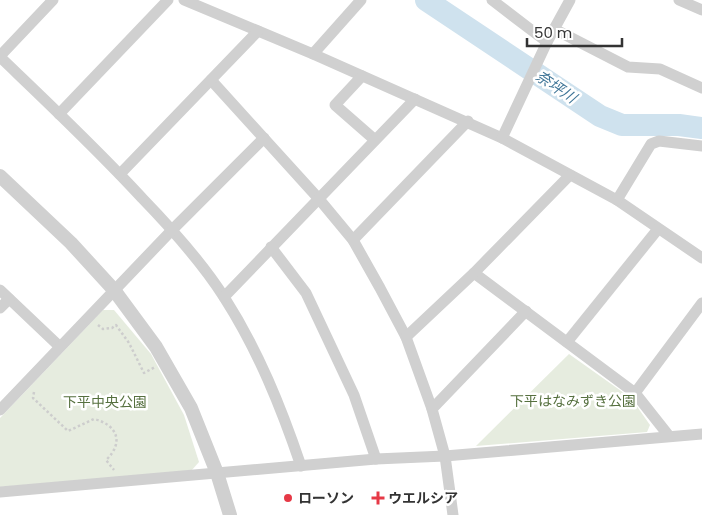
<svg xmlns="http://www.w3.org/2000/svg" width="702" height="515" viewBox="0 0 702 515" font-family="Poppins,'Noto Sans JP',sans-serif">
<style>
.green{fill:#e6ecdf}
.lines{fill:none;stroke-linecap:round;stroke-linejoin:round}
.river{stroke:#cfe2ee;stroke-width:22}
.path{stroke:#cdcdcd;stroke-width:2.5;stroke-dasharray:2.5 2.5;stroke-linecap:butt}
.minor{stroke:#d0d0d0;stroke-width:11}
.tertiary{stroke:#d0d0d0;stroke-width:14}
.poi-dot{fill:#e63946;stroke:#fff;stroke-width:2}
.labels{text-anchor:middle;stroke-width:5;stroke-linejoin:round;paint-order:stroke}
.park-label{font-size:14px;fill:#56703f;stroke:#fff}
.poi-label{font-size:14px;font-weight:bold;fill:#333;stroke:#fff;text-anchor:start}
.water-label{font-size:15px;font-style:italic;fill:#3f7597;stroke:#fff}
</style>
<rect width="100%" height="100%" fill="#fff"/>
<!-- green -->
<g class="green">
<path d="M103 310H114L151 354 184 415 199 462 191 471 0 487V418Z"/>
<path d="M569 354 631 398 650 425 647 432 476 446Z"/>
</g>
<g class="lines">
<!-- river -->
<path class="river" d="M426 0 600 116 622 125H679L702 128"/>
<!-- path -->
<g class="path">
<path d="M98 325 103 329 112 328 116 325 129 343 144 373 155 367"/>
<path d="M34 392 33 398 68 431 94 419C118 425 124 443 106 460L114 470"/>
</g>
<!-- minor -->
<g class="minor">
<path d="M184 0 313 54 502 138 617 200 702 258"/>
<path d="M492 0 547 42"/>
<path d="M679 0 702 10"/>
<path d="M554 29 628 67 660 69 702 88"/>
<path d="M313 54 361 0"/>
<path d="M0 56 53 0"/>
<path d="M0 57C48 103 97 149 142 198 172 229 201 261 224 297 258 350 281 407 301 466"/>
<path d="M362 76 335 105 375 140"/>
<path d="M211 80 319 199 353 240 380 288 406 337 432 409 445 456 453 515"/>
<path d="M59 114 168 0"/>
<path d="M502 138 547 42 570 0"/>
<path d="M120 174 258 31"/>
<path d="M617 200 651 144 659 141 702 146"/>
<path d="M353 240 468 121"/>
<path d="M271 247 306 293 354 395 376 459"/>
<path d="M474 273 635 393 669 436"/>
<path d="M0 290 59 346"/>
<path d="M224 297 415 99"/>
<path d="M0 308 9 299"/>
<path d="M406 337 474 273 570 175"/>
<path d="M567 342 658 229"/>
<path d="M635 393 702 303"/>
<path d="M432 409 526 311"/>
<path d="M0 410 172 230 264 138"/>
<path d="M0 492 376 459 445 456 702 434"/>
</g>
<!-- tertiary -->
<path class="tertiary" d="M0 176 71 243 114 290 156 347 191 408 217 473 230 515"/>
</g>
<!-- markers -->
<g class="poi-dot">
<circle cx="288" cy="498" r="5"/>
<path d="M375.5 490.5h5v5h5v5h-5v5h-5v-5h-5v-5h5z"/>
</g>
<g class="labels">
<!-- park labels -->
<g class="park-label">
<text x="573" y="406">下平はなみずき公園</text>
<text x="105" y="407">下平中央公園</text>
</g>
<!-- poi labels -->
<g class="poi-label">
<text x="298" y="503">ローソン</text>
<text x="388" y="503">ウエルシア</text>
</g>
<!-- water labels -->
<g class="water-label">
<text transform="translate(556 87) rotate(34)" y="5">奈坪川</text>
</g>
</g>
<!-- scale -->
<path d="M527 38v8h95v-8" fill="none" stroke="#333333" stroke-width="2.5"/>
<text x="534" y="38" font-size="15" fill="#333333" stroke="#ffffff" stroke-width="4" paint-order="stroke">50 m</text>
</svg>
